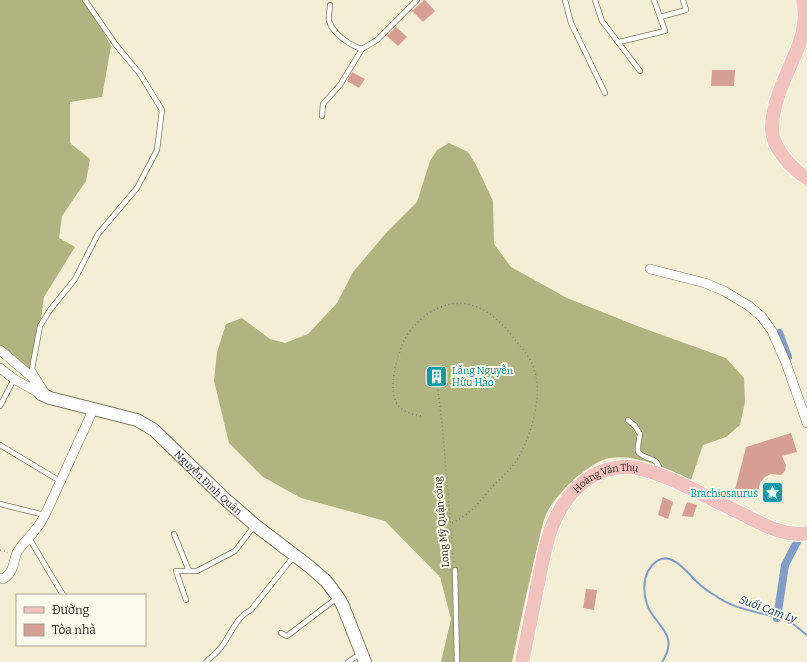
<svg xmlns="http://www.w3.org/2000/svg" width="807" height="662" viewBox="0 0 807 662" font-family="Bitter,serif">
<style>
.forest{fill:#b1b481}
.lines{fill:none;stroke-linecap:round;stroke-linejoin:round}
.stream{stroke:#819dc6;stroke-width:2}
.canal{stroke:#819dc6;stroke-width:8}
.building{fill:#d69f93}
.lane-casing{stroke:#7e7962;stroke-width:6}
.street-casing{stroke:#7e7962;stroke-width:10}
.secondary-casing{stroke:#7e7962;stroke-width:14}
.primary-casing{stroke:#fff;stroke-width:16}
.path{stroke:#858170;stroke-width:1.5;stroke-dasharray:1 3;stroke-linecap:butt}
.lane{stroke:#fff;stroke-width:4.5}
.street{stroke:#fff;stroke-width:9}
.secondary{stroke:#fff;stroke-width:12}
.primary{stroke:#f2c3bc;stroke-width:14}
.labels{text-anchor:middle;stroke-width:4;stroke-linejoin:round;paint-order:stroke}
.culture-label{font-size:10px;fill:#0d838f;stroke:#fefbec;text-anchor:start}
.street-label{font-size:10px;fill:#232118;stroke:#fefbec}
.water-label{font-size:11px;font-style:italic;fill:#0d3164;stroke:#fefbec}
</style>
<rect width="100%" height="100%" fill="#f4eed4"/>
<!-- forest -->
<g class="forest">
<path d="M0 0H86L111 46 102 97 70 102V143L90 159 86 181 62 216 59 238 75 247 44 297 33 378 0 349Z"/>
<path d="M449 143 468 152 476 165 493 201 494 244 511 267 567 298 640 327 726 358 744 378 745 402 740 425 726 437 703 445 691 480C667 470 638 454 610 458 589 461 552 497 545 517 540 531 538 547 534 561 526 595 519 628 512 662H441L451 619 440 577 385 521 301 498 263 477 229 443 214 381 217 352 226 324 242 318 270 339 285 343 308 334 337 303 353 272 386 233 417 202 430 161 437 150Z"/>
</g>
<g class="lines">
<!-- stream -->
<path class="stream" d="M662 662C666 656 670 647 668 639 666 630 657 622 652 614 642 599 640 573 657 561 671 551 687 572 696 581 702 587 709 592 716 596 739 613 768 611 793 624 798 627 802 632 807 635"/>
<!-- canal -->
<g class="canal">
<path d="M779 333 788 357"/>
<path d="M777 618 785 565 797 542"/>
</g>
</g>
<!-- building -->
<g class="building">
<path d="M424 0H425L435 11 423 22 412 11Z"/>
<path d="M396 27 407 37 398 46 387 36Z"/>
<path d="M712 70H735L734 86H711Z"/>
<path d="M352 72 365 79 359 88 347 81Z"/>
<path d="M443 369 444 382H430V370Z"/>
<path d="M791 433 797 452 782 456 786 465 785 471 781 475 771 474 765 477 760 483 757 496 735 490 746 447Z"/>
<path d="M663 497 673 502 668 519 658 515Z"/>
<path d="M687 502 697 505 693 517 682 516Z"/>
<path d="M586 589 597 590 594 610 583 608Z"/>
</g>
<g class="lines">
<defs>
<g id="lane">
<path d="M565 0 571 23 605 93"/>
<path d="M595 0 602 21 640 71"/>
<path d="M330 5C330 10 328 17 329 21 333 34 351 46 362 49"/>
<path d="M660 17 686 10 683 0"/>
<path d="M619 42 665 31 654 0"/>
<path d="M322 116 323 104 340 85 362 49 377 40 417 0"/>
<path d="M47 393 32 369 40 326 50 310 75 279 98 234 137 188 157 150 162 110 140 74 116 45 85 0"/>
<path d="M0 406 14 379"/>
<path d="M628 420 635 426 640 434 638 446V452C649 463 656 453 661 473"/>
<path d="M0 445 60 481"/>
<path d="M0 504 45 515"/>
<path d="M174 534 189 571"/>
<path d="M29 538 63 595"/>
<path d="M455 570 457 662"/>
<path d="M186 600 176 571H197L235 551 255 525"/>
<path d="M281 633 287 636 337 598"/>
<path d="M206 662C211 657 218 652 222 646 231 634 236 617 251 610L294 556"/>
<path d="M348 662 360 654"/>
</g>
<g id="street">
<path d="M650 269 705 283 724 291 749 306 762 317 772 331 786 363 807 423"/>
<path d="M0 350 33 378 41 394"/>
<path d="M0 368 14 379 41 394"/>
<path d="M0 578 3 579C13 573 13 565 16 555 19 546 30 538 35 530 39 526 42 520 45 515L93 410"/>
</g>
<g id="secondary">
<path id="s1" d="M41 394 50 398 137 420 154 430 224 498 255 525 310 567 326 581 338 597 343 606 365 662"/>
</g>
<g id="primary">
<path d="M803 0C807 16 803 35 797 50 787 73 771 105 772 130 773 149 792 169 807 178"/>
<path id="s2" d="M522 662C527 637 532 613 537 588 545 549 549 512 581 484 595 472 612 466 631 467 635 467 641 469 645 470 677 479 706 497 736 511 757 521 783 538 807 533"/>
</g>
</defs>
<!-- lane casing -->
<use href="#lane" class="lane-casing"/>
<!-- street casing -->
<use href="#street" class="street-casing"/>
<!-- secondary casing -->
<use href="#secondary" class="secondary-casing"/>
<!-- primary casing -->
<use href="#primary" class="primary-casing"/>
<!-- path -->
<g class="path">
<path d="M437 382 442 423 454 565"/>
<path d="M421 416C412 414 403 412 397 404 391 394 393 379 395 368 397 361 399 353 402 345 413 319 443 297 472 305 491 311 505 326 516 341 523 349 531 359 534 369 544 395 530 442 514 464 508 472 500 479 493 486 485 495 478 505 468 513 463 517 457 520 451 524"/>
<path d="M0 550 8 552"/>
</g>
<!-- lane -->
<use href="#lane" class="lane"/>
<!-- street -->
<use href="#street" class="street"/>
<!-- secondary -->
<use href="#secondary" class="secondary"/>
<!-- primary -->
<use href="#primary" class="primary"/>
</g>
<!-- icons -->
<defs>
<symbol id="building-square" viewBox="-11 -11 22 22"><rect x="-9" y="-9" width="18" height="18" rx="4" fill="#0f9aa8" stroke="#fefbec"/><path d="M-4-6H4V6H1V3H-1V6H-4ZM-2.5-4.3h1.7v1.8h-1.7ZM.8-4.3h1.7v1.8H.8ZM-2.5-1h1.7V.8h-1.7ZM.8-1h1.7V.8H.8Z" fill="#fff"/></symbol>
<symbol id="sight-square" viewBox="-11 -11 22 22"><rect x="-9" y="-9" width="18" height="18" rx="4" fill="#0f9aa8" stroke="#fefbec"/><path d="M0-6L1.8-2.2L6-1.7L2.9 1.2L3.7 5.4L0 3.3L-3.7 5.4L-2.9 1.2L-6-1.7L-1.8-2.2Z" fill="#fff"/></symbol>
</defs>
<g fill-rule="evenodd">
<use href="#building-square" x="424" y="364" width="25" height="25"/>
<use href="#sight-square" x="760" y="480" width="25" height="25"/>
</g>
<g class="labels">
<!-- culture labels -->
<g class="culture-label">
<text x="452" y="374">Lăng Nguyễn<tspan x="452" dy="12">Hữu Hào</tspan></text>
<text x="758" y="497" text-anchor="end">Brachiosaurus</text>
</g>
<!-- street labels -->
<g class="street-label">
<text dy="4" stroke="none"><textPath href="#s2" startOffset="217">Hoàng Văn Thụ</textPath></text>
<text dy="4" stroke="none"><textPath href="#s1" startOffset="195">Nguyễn Đình Quân</textPath></text>
<text transform="translate(441 522) rotate(-95)" y="4">Long Mỹ Quận công</text>
</g>
<!-- water labels -->
<g class="water-label">
<text transform="translate(768 609) rotate(20)" y="4">Suối Cam Ly</text>
</g>
</g>
<!-- legend -->
<rect x="16" y="594" width="130" height="52" fill="#fefbec" stroke="#a6a497"/>
<rect x="24" y="607" width="20" height="6" fill="#f2c3bc" stroke="#a6a497"/>
<text x="52" y="614" font-size="12" fill="#232118">Đường</text>
<rect x="24" y="624" width="20" height="12" fill="#d69f93" stroke="#a6a497"/>
<text x="52" y="634" font-size="12" fill="#232118">Tòa nhà</text>
</svg>
